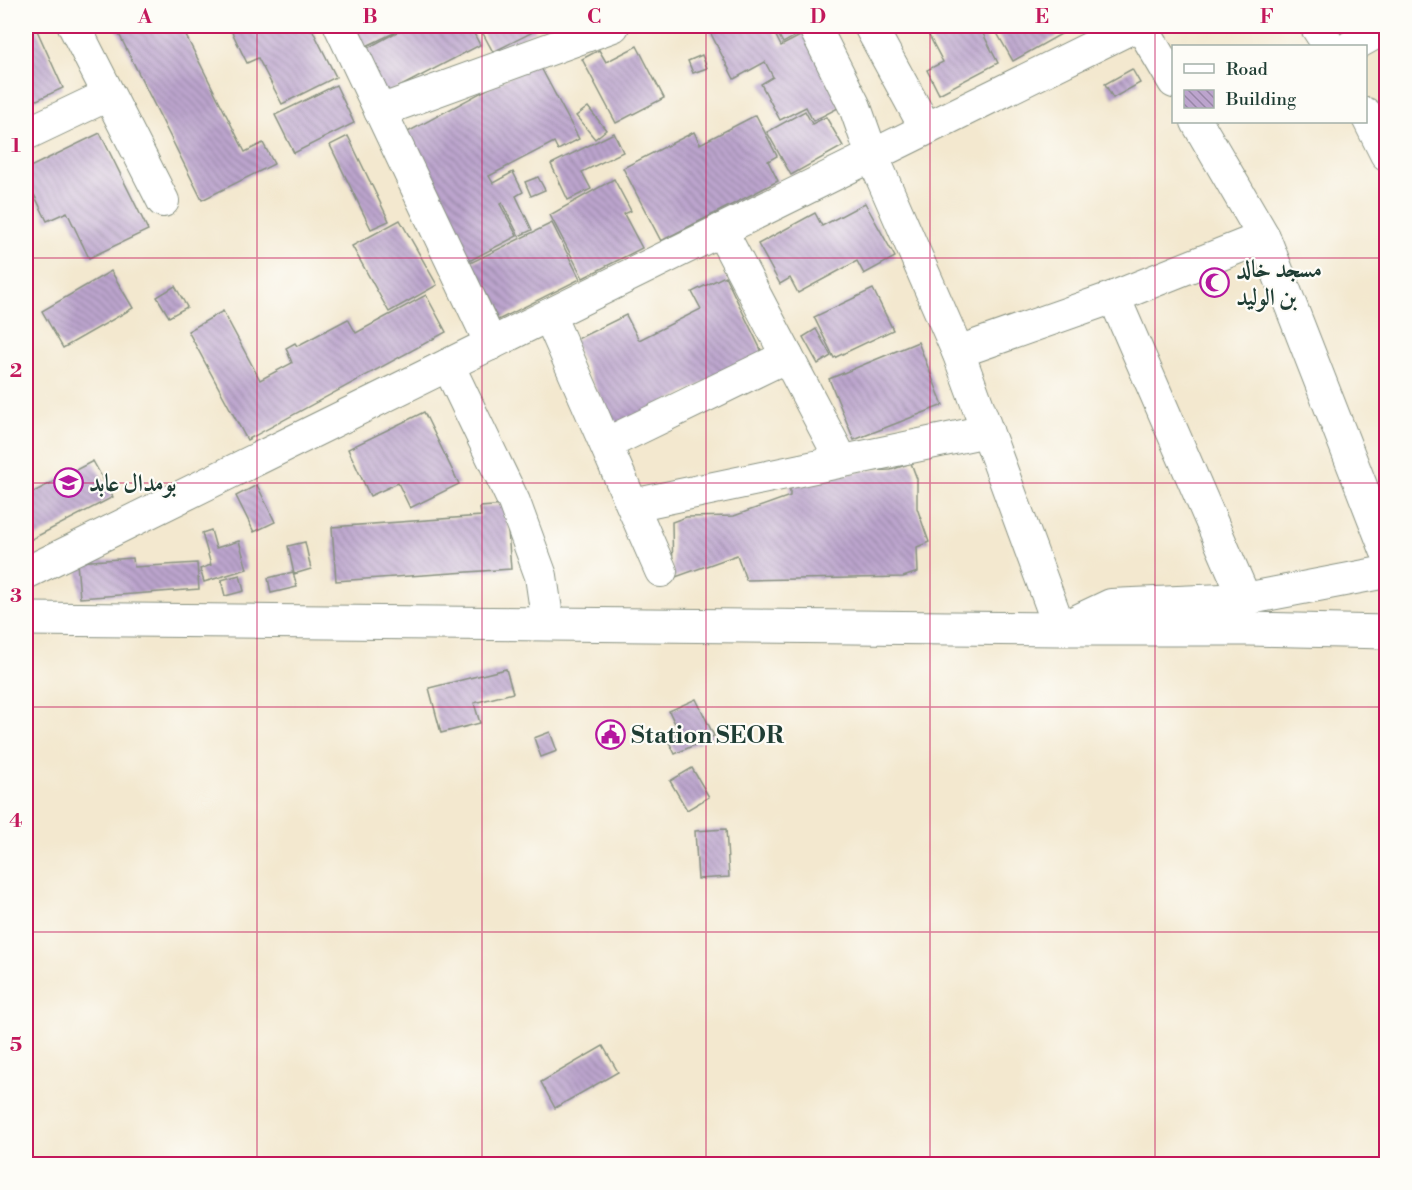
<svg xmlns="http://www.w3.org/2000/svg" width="1412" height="1190" viewBox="0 0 1412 1190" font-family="'Libre Bodoni',Amiri,serif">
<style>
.building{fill:url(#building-back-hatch)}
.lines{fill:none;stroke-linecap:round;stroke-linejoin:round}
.minor-casing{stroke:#899282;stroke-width:34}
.secondary-casing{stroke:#899282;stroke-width:35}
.minor{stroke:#fff;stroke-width:32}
.secondary{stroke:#fff;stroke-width:33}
.grid{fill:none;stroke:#c2185b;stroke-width:1.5;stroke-opacity:0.55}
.labels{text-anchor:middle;stroke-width:4.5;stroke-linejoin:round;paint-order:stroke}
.poi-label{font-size:24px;font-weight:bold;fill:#1f3d34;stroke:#fdfcf7;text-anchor:start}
.neatline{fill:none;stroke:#c2185b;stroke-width:2}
.grid-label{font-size:20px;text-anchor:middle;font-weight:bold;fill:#c2185b}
</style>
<defs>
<pattern id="building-back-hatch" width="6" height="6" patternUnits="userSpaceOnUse" patternTransform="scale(1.5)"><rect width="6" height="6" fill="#bca4cd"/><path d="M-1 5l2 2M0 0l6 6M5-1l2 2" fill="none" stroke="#9887a7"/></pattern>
</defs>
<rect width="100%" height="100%" fill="#fdfcf7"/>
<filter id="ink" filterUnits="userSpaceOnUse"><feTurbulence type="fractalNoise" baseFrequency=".0167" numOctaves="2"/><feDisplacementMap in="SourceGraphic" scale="12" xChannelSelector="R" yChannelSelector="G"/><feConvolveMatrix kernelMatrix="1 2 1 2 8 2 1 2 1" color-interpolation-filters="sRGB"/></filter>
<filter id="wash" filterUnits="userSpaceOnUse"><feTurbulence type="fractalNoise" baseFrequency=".008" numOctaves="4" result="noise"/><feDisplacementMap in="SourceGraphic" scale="24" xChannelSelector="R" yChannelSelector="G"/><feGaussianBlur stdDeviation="1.35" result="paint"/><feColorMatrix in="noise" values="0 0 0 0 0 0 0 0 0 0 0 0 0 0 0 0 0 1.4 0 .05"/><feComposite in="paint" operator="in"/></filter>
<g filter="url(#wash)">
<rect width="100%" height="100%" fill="#f3e8cf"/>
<g id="blocks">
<!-- building -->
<g class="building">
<path d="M26 26H35L63 88 26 105Z"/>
<path d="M115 26H181L245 152 263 143 274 164 202 200Z"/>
<path d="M229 26H308L310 30 312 29 336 77 282 104 258 58 247 63Z"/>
<path d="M343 26H398L400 30 356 51Z"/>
<path d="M408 26H470L480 45 384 95 362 51Z"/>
<path d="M479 26H533L535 31 493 52Z"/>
<path d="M707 26H771L781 46 806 33 844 105 813 121 806 107 780 120 761 84 773 77 765 62 734 79Z"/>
<path d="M774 26H797L801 33 783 43Z"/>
<path d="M924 26H979L998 63 939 94 927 70 943 62Z"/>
<path d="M993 26H1059L1063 33 1013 61Z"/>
<path d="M637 46 664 98 616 123 582 59 599 50 606 62Z"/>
<path d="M702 55 707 68 693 73 688 61Z"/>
<path d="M538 62 579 139 558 150 554 142 489 176 493 183 513 172 523 192 516 196 532 230 519 236 502 203 500 204 517 236 469 261 402 135Z"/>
<path d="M1132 69 1140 83 1113 98 1105 84Z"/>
<path d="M336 85 354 123 294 153 275 115Z"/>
<path d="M588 107 606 130 595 139 576 116Z"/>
<path d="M805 111 812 124 826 117 843 146 791 175 767 132Z"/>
<path d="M756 115 777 156 768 161 778 181 661 241 623 168 694 132 700 144Z"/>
<path d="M100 133 148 230 89 258 67 212 47 221 26 178V169Z"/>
<path d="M614 133 623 152 582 172 591 189 568 200 551 164Z"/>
<path d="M348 136 389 221 371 229 330 145Z"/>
<path d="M538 177 545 190 531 196 525 182Z"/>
<path d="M614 179 631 211 624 214 642 248 583 278 550 215Z"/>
<path d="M865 203 895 257 864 274 857 261 798 293 790 278 780 284 758 244 815 213 822 226Z"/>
<path d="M400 220 437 285 389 312 352 246Z"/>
<path d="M552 223 580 279 498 320 470 263Z"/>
<path d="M111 271 133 308 63 348 42 311Z"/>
<path d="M725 276 763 354 615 427 573 341 626 315 639 340 701 309 692 292Z"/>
<path d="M175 286 187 307 169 317 157 297Z"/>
<path d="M873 289 893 330 834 358 814 317Z"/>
<path d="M426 295 446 332 247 440 188 331 223 311 260 380 292 363 286 348 295 343 297 346 348 319 356 333Z"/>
<path d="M816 329 831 356 818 364 803 337Z"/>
<path d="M918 342 943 405 854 440 829 379Z"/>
<path d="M424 412 459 484 410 508 398 483 370 496 348 449Z"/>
<path d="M93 461 113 497 26 542V496Z"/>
<path d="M911 463 917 479V508L929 542 917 547 918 572 903 577 746 580 737 555 673 578 672 522 686 517 734 516 790 496V484L863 471 891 470Z"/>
<path d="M257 485 275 522 254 532 236 496Z"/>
<path d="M506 505 511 569 336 581 332 527 481 516 480 507Z"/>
<path d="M211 530 216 548 239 541 247 569 204 582 200 569 211 565 202 533Z"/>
<path d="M305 542 311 569 294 574 288 546Z"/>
<path d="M133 558 134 567 197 563 199 589 80 598 77 562Z"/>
<path d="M293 572 297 587 271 593 268 578Z"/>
<path d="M240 575 244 591 225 596 221 580Z"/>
<path d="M506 669 513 693 474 703 480 723 441 733 429 688Z"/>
<path d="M696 699 714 736 675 754 667 738 679 732 669 711Z"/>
<path d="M550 732 557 751 541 757 534 738Z"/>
<path d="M692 768 709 797 687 810 670 781Z"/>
<path d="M726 829 729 877 698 879 695 831Z"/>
<path d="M603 1046 618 1072 555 1108 541 1082Z"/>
</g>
</g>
</g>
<g filter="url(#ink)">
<use href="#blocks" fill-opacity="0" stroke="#899282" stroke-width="1.5"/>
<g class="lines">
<defs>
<g id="minor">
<path d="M74 26 163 201"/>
<path d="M340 26 491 344"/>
<path d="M814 26 855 107 872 155 958 352 1060 629 1111 605 1245 599 1386 572"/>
<path d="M870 26 925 127"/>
<path d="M1141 26 1174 82"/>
<path d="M1316 26 1329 46"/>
<path d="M1352 46 1386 27"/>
<path d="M380 111 613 26"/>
<path d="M1366 114 1386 154"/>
<path d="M1197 122 1264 237 1386 550"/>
<path d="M26 134 108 95"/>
<path d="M721 230 842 461"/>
<path d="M1114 297 1245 599"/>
<path d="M549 315 661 571"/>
<path d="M958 352 1114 297 1264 237"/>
<path d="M448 365 514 502 541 576 548 624"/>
<path d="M606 444 787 356"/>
<path d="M633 505 987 431"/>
<path d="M26 573 1135 26"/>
</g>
<path id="secondary" d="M26 619 1060 629H1250L1386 632"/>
</defs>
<!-- minor casing -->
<use href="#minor" class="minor-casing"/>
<!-- secondary casing -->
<use href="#secondary" class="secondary-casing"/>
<!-- minor -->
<use href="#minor" class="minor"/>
<!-- secondary -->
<use href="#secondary" class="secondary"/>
</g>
</g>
<!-- grid -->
<path class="grid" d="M257 26V1164M482 26V1164M706 26V1164M930 26V1164M1155 26V1164M26 258H1386M26 483H1386M26 707H1386M26 932H1386"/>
<!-- icons -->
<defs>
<symbol id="mosque-ring" viewBox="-11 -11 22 22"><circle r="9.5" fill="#fdfcf7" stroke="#b5179e" stroke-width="1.5"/><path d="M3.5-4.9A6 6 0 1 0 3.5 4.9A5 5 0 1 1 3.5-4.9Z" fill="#b5179e"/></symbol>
<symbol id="school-ring" viewBox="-11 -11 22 22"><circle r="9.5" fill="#fdfcf7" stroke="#b5179e" stroke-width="1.5"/><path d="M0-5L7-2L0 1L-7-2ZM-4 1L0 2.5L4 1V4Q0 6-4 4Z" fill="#b5179e"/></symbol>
<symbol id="civic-ring" viewBox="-11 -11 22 22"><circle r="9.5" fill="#fdfcf7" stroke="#b5179e" stroke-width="1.5"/><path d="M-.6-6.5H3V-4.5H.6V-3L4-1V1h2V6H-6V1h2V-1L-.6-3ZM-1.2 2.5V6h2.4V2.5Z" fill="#b5179e"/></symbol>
</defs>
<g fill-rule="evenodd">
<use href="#mosque-ring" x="1198" y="266" width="33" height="33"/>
<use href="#school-ring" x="52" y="466" width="33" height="33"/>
<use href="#civic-ring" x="594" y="718" width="33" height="33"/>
</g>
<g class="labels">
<!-- poi labels -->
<g class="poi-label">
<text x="1236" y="277">مسجد خالد<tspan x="1236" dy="28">بن الوليد</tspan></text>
<text x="89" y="491">بومدال عابد</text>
<text x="631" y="743">Station SEOR</text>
</g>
</g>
<!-- margin -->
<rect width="1412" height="1190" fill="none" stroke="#fdfcf7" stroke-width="66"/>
<!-- legend -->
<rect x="1172" y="45" width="195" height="78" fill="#fdfcf7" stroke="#a4b0a9" stroke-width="1.5"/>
<rect x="1184" y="64" width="30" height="9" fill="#ffffff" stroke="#a4b0a9" stroke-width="1.5"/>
<text x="1226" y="75" font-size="18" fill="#1f3d34">Road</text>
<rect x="1184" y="90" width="30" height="18" fill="url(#building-back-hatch)" stroke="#a4b0a9" stroke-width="1.5"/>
<text x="1226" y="105" font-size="18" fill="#1f3d34">Building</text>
<rect x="33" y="33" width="1346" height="1124" class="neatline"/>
<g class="grid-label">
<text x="145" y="23">A</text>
<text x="370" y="23">B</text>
<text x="594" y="23">C</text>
<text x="818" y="23">D</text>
<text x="1042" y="23">E</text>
<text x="1267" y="23">F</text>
<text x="16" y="152">1</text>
<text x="16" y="377">2</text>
<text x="16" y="602">3</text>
<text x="16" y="827">4</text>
<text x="16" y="1051">5</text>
</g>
</svg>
